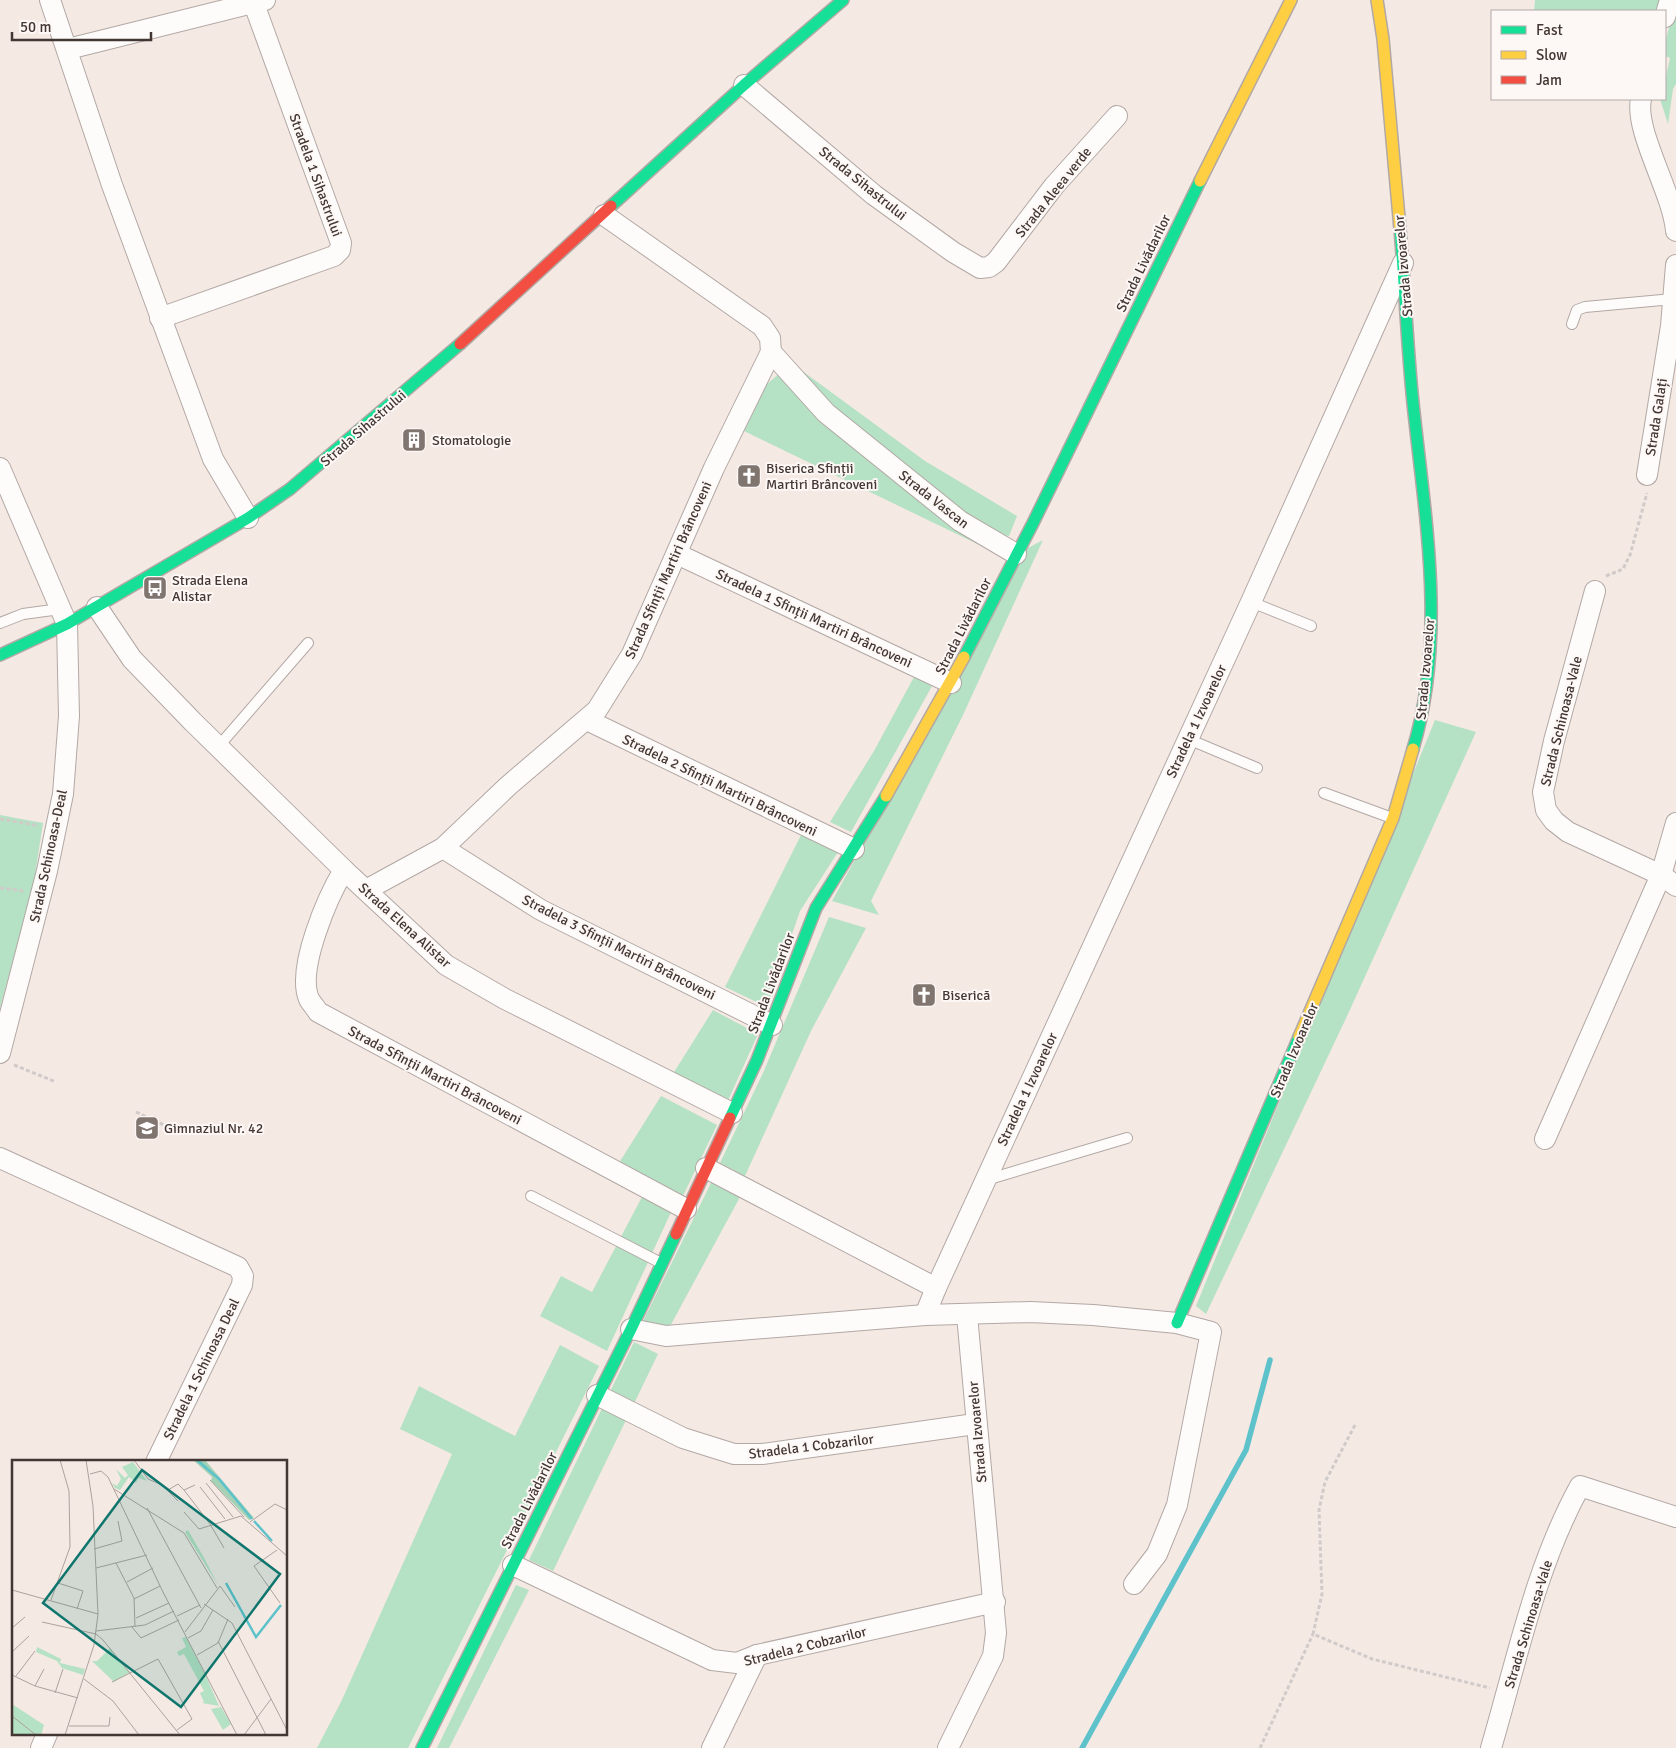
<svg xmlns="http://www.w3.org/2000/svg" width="1676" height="1748" viewBox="0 0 1676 1748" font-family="Signika,sans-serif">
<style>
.green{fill:#b5e1c4}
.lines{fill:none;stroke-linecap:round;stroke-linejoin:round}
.stream{stroke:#5ec2cb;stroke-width:5.5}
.lane-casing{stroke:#b2a8a4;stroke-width:12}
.street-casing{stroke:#b2a8a4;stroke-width:22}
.fast-casing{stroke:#b2a8a4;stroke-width:14}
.slow-casing{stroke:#b2a8a4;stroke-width:14}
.jam-casing{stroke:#b2a8a4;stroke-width:14}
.path{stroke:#d0cbc9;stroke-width:3;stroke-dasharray:4 2.5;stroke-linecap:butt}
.lane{stroke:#fefcfb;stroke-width:10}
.street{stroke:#fefcfb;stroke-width:20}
.fast{stroke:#16e098;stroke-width:11}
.slow{stroke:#ffcf43;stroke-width:11}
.jam{stroke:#f24e42;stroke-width:11}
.labels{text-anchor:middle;stroke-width:4;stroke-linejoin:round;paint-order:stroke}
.street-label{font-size:14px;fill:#423732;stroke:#fdf7f5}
.poi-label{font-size:14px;fill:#423732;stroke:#fdf7f5;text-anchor:start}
.inset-river{fill:none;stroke:#5ec2cb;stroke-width:2.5}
.inset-road{fill:none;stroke:#ada29d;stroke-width:1}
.view{fill:#0f766e;fill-opacity:0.15;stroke:#0f766e;stroke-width:2.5}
.inset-edge{fill:none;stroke:#423732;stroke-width:2.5}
</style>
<rect width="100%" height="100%" fill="#f5e9e4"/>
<!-- green -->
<g class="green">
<path d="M1535 0H1662L1659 11H1534Z"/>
<path d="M1676 0V84L1673 89 1668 124 1660 99H1665V81L1670 58 1665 56V43Z"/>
<path d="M786 359 925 461 1017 516 1009 536 994 534 951 503 821 395Z"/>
<path d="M781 372 996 553 744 431 767 384Z"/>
<path d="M1043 540 963 715 871 901 879 915 832 901 1028 548Z"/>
<path d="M914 677 932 686 851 832 830 822 874 751Z"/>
<path d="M1435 720 1476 732 1348 1014 1206 1314 1196 1306Z"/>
<path d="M0 815 43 823 33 888 0 1008Z"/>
<path d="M802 833 838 852 800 911 767 1007 725 987Z"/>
<path d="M829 917 866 928 811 1031 745 1176 720 1163 763 1073Z"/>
<path d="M713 1010 758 1034 726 1105 671 1077Z"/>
<path d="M661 1096 717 1125 682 1198 619 1163Z"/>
<path d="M712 1181 740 1197 668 1330 643 1321Z"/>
<path d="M643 1195 672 1210 607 1351 540 1316 561 1276 592 1292Z"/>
<path d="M634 1342 658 1354 553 1571 529 1560Z"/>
<path d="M560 1345 599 1366 408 1748H317L341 1702 452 1454 400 1429 419 1386 515 1436Z"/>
<path d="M516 1585 529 1590 449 1748H437Z"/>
</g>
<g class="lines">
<!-- stream -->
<path class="stream" d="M1082 1748 1246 1450 1270 1360"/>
<defs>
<g id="lane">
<path d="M1572 324 1577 310 1585 307 1673 299"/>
<path d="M1251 602 1311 626"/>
<path d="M0 623 23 614 60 609"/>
<path d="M1188 739 1257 768"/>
<path d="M218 747 308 643"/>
<path d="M1324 793 1392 818"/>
<path d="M986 1180 1127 1138"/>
<path d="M531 1196 661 1263"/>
</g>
<g id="street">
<path d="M50 0 112 185 213 459 248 518"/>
<path d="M1665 17 1670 0"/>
<path d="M68 49 265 0"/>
<path d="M744 85 874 195 953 252 980 268 989 267 996 262 1054 186 1117 116"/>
<path d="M1641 99C1634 131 1673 193 1676 231"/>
<path d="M604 215 762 326 770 338 771 352"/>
<path d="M160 318 334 256 340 250 341 243 254 4"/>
<path d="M771 352 826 413 960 521 1016 554"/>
<path d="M0 468 67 624 69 716 63 794 47 871 0 1053"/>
<path d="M1647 475 1671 326 1676 265"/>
<path d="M677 554 951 683"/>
<path d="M1595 591 1554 741 1543 792 1546 810 1554 821 1568 832 1661 875 1676 886"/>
<path d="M97 607 132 659 193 722 344 870 446 965 505 999 732 1113"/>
<path d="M587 720 854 849"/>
<path d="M443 848 541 910 772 1025"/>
<path d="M344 870C328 896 296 969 309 999 311 1003 316 1008 318 1012L686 1209"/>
<path d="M366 890 443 848 508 786 597 710 632 654 714 468 771 352"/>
<path d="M1545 1139 1661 875 1676 823"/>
<path d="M0 1158 238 1267 243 1276 242 1285 156 1462"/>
<path d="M706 1168 936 1288"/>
<path d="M925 1315 936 1288 1251 602 1403 263"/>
<path d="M631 1329 666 1336 925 1315 1030 1312 1093 1315 1177 1323 1211 1332 1177 1505 1157 1554 1134 1584"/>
<path d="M597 1395 683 1438 734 1454H762L975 1424"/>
<path d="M513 1565 712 1660 737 1663 757 1655 995 1602"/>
<path d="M41 1748 47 1734"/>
<path d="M712 1748 757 1655"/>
<path d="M948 1748 993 1656 996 1633 967 1315"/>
<path d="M1491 1748C1517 1660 1535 1568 1580 1486L1676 1517"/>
</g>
<g id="fast">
<path d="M611 206 744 85 843 0"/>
<path d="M1400 229C1405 287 1407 345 1413 403 1425 518 1447 636 1413 749"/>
<path d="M0 655 67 624 248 518 290 489 460 344"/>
<path d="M964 657 1033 523 1200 181"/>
<path d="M730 1118 757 1060 816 908 886 796"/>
<path d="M1177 1323 1299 1037"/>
<path d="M422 1748 631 1329 676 1234"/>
</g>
<g id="slow">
<path d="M1377 0 1383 39 1400 229"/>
<path d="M1200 181 1291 0"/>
<path d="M886 796 964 657"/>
<path d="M1299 1037 1393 818 1413 749"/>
</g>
<g id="jam">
<path d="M460 344 611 206"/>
<path d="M676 1234 730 1118"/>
</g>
</defs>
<!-- lane casing -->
<use href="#lane" class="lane-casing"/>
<!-- street casing -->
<use href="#street" class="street-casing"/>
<!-- fast casing -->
<use href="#fast" class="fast-casing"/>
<!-- slow casing -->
<use href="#slow" class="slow-casing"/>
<!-- jam casing -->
<use href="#jam" class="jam-casing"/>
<!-- path -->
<g class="path">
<path d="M1606 576 1623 569 1630 555 1647 493"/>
<path d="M0 819 35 825V827"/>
<path d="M0 888 24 891"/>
<path d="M14 1065 56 1082"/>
<path d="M136 1112 168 1127"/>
<path d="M1355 1425 1325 1482 1319 1510 1322 1594 1313 1634 1372 1659 1490 1688"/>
<path d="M1260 1748 1313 1634"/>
</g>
<!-- lane -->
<use href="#lane" class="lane"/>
<!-- street -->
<use href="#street" class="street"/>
<!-- fast -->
<use href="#fast" class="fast"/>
<!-- slow -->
<use href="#slow" class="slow"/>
<!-- jam -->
<use href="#jam" class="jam"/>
</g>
<!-- icons -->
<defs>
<symbol id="building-square" viewBox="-11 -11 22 22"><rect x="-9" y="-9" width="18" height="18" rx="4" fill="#817570" stroke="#fdf7f5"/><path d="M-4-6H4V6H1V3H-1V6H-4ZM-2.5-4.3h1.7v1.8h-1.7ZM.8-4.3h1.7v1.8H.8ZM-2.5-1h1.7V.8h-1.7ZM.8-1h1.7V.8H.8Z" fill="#fff"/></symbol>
<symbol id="church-square" viewBox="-11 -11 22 22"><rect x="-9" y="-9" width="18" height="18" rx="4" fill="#817570" stroke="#fdf7f5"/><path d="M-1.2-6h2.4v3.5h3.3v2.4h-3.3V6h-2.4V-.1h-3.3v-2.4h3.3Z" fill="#fff"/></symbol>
<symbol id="bus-square" viewBox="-11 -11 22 22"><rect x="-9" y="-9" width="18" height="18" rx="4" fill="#817570" stroke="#fdf7f5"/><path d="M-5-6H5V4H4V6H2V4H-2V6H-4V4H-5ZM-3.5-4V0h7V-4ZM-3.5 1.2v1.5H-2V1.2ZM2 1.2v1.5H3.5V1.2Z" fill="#fff"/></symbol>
<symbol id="school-square" viewBox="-11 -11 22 22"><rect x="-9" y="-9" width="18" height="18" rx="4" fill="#817570" stroke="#fdf7f5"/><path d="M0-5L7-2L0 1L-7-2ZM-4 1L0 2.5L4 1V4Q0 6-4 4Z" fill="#fff"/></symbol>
</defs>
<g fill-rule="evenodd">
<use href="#building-square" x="400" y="426" width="28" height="28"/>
<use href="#church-square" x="735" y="462" width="28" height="28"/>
<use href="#bus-square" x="141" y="574" width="28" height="28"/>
<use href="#church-square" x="910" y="981" width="28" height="28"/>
<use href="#school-square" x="133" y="1114" width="28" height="28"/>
</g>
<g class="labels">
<!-- street labels -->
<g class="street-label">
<text transform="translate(316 175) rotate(70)" y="5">Stradela 1 Sihastrului</text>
<text transform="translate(863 183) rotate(39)" y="5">Strada Sihastrului</text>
<text transform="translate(1053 192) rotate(-51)" y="5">Strada Aleea verde</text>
<text transform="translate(1143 263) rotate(-64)" y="5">Strada Livădarilor</text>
<text transform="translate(1403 266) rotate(-95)" y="5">Strada Izvoarelor</text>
<text transform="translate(1656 417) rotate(-81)" y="5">Strada Galați</text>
<text transform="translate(363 428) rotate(-41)" y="5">Strada Sihastrului</text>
<text transform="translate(934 499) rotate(38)" y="5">Strada Vascan</text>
<text transform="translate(668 570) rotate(-66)" y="5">Strada Sfinții Martiri Brâncoveni</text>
<text transform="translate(814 618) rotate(25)" y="5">Stradela 1 Sfinții Martiri Brâncoveni</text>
<text transform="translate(963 626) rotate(-63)" y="5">Strada Livădarilor</text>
<text transform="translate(1425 669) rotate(-85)" y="5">Strada Izvoarelor</text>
<text transform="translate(1196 721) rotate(-65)" y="5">Stradela 1 Izvoarelor</text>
<text transform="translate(1561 721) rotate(-76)" y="5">Strada Schinoasa-Vale</text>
<text transform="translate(720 785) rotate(26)" y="5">Stradela 2 Sfinții Martiri Brâncoveni</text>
<text transform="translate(48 856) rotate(-78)" y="5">Strada Schinoasa-Deal</text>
<text transform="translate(405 925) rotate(42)" y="5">Strada Elena Alistar</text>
<text transform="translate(619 947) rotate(27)" y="5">Stradela 3 Sfinții Martiri Brâncoveni</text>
<text transform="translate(771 983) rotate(-69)" y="5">Strada Livădarilor</text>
<text transform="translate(1294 1050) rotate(-67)" y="5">Strada Izvoarelor</text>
<text transform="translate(435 1075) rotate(28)" y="5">Strada Sfînții Martiri Brâncoveni</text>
<text transform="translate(1027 1089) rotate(-65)" y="5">Stradela 1 Izvoarelor</text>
<text transform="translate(201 1369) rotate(-64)" y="5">Stradela 1 Schinoasa Deal</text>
<text transform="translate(977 1432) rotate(-95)" y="5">Strada Izvoarelor</text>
<text transform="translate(811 1446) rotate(-7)" y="5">Stradela 1 Cobzarilor</text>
<text transform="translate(529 1500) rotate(-63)" y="5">Strada Livădarilor</text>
<text transform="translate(1528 1624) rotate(-73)" y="5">Strada Schinoasa-Vale</text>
<text transform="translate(805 1646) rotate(-14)" y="5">Stradela 2 Cobzarilor</text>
</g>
<!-- poi labels -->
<g class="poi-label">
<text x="432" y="445">Stomatologie</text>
<text x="766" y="473">Biserica Sfinții<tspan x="766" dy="16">Martiri Brâncoveni</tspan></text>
<text x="172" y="585">Strada Elena<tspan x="172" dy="16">Alistar</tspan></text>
<text x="942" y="1000">Biserică</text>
<text x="164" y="1133">Gimnaziul Nr. 42</text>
</g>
</g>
<!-- overview -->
<g transform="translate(12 1460)">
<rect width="275" height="275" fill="#f5e9e4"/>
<path d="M121 2 135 21 127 18 124 23 117 17 108 30 103 28 100 23 105 26 109 19 104 9 113 18 116 15 110 7ZM176 70 191 96 206 125 173 72ZM174 177 193 214 207 246 190 243 192 242 188 233 192 231 172 194 167 196 165 192 174 187 170 178ZM25 187 49 199 48 203 73 209 71 215 50 208 45 201 24 192ZM98 188 118 212 102 222 80 201H85ZM0 244 32 265 29 275H0ZM209 247 219 264 211 270 199 249Z" fill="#b5e1c4"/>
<path d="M181 0H193L242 58 237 60 199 21 200 17Z" fill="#a5d2b5"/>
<path class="inset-river" d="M185 0 207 19 240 59M242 61 260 81M214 123 244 177 269 145"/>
<path class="inset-road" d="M122 0 136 19 150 25 166 41M78 14 89 11 96 17 151 132 225 275M198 20 232 57M194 23 221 57M188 27 213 59M102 29 172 73 205 128M156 30 166 24 172 30 183 25M172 30 198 64 212 88M135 48 189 148M172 52 187 69 229 56 275 96M238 62 263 44 275 50M82 89 110 81 106 61M265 90 242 106 268 143M104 103 122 138 123 167M84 108 135 95M115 122 141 108M46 123 71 131 65 149M0 130 86 154M122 139 148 126M39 140 58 87 57 31 48 0M192 144 220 163 275 270M165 156 188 145M124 158 157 143M30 162 84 174 91 180 168 275M120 167 129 178 167 160M0 168 13 157M84 171 133 165 162 151M173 172 208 126 223 147M176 178 189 171 201 150M206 181 254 275M0 192 17 176M185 195 206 183 216 159M0 215 23 226 66 238M4 216 23 191M72 219 101 241 127 275M100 222 146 199 180 259 165 270M23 226 32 209M43 233 51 209M0 256 24 275M57 266H97L98 257M53 275 82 185 86 154 81 46 74 0M232 275 259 239"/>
<path class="view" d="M130 10 268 114 169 247 31 143Z"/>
<rect width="275" height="275" class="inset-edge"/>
</g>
<!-- legend -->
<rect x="1491" y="10" width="175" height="90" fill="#fdf7f5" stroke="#b2aaa7"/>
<rect x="1501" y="26" width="25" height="8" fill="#16e098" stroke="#b2aaa7"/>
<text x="1536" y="35" font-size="15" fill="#423732">Fast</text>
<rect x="1501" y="51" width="25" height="8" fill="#ffcf43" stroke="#b2aaa7"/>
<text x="1536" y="60" font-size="15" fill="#423732">Slow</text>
<rect x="1501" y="76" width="25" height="8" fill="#f24e42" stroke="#b2aaa7"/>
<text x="1536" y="85" font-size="15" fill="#423732">Jam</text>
<!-- scale -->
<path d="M12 32v8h139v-8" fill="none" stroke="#423732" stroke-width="2.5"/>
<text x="20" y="32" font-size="15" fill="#423732" stroke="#fdf7f5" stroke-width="4" paint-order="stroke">50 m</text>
</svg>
